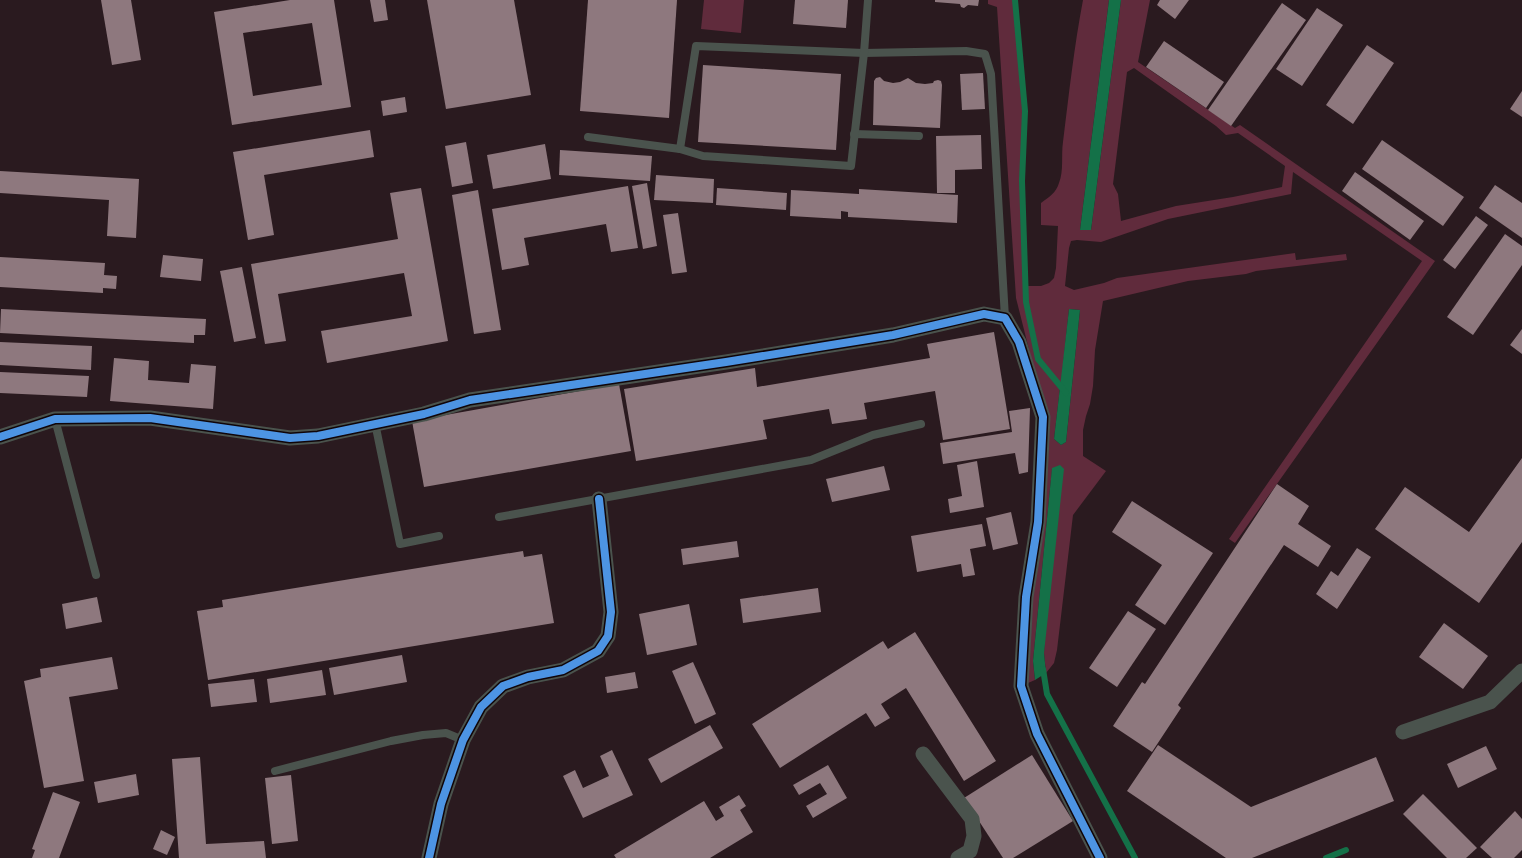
<svg xmlns="http://www.w3.org/2000/svg" width="1522" height="858" viewBox="0 0 1522 858" font-family="Inter,sans-serif">
<style>
.green{fill:#602b3c;fill-rule:evenodd}
.water{fill:#147148}
.lines{fill:none;stroke-linecap:round;stroke-linejoin:round}
.stream{stroke:#147148;stroke-width:6}
.building{fill:#8e787e;fill-rule:evenodd}
.service{stroke:#4a534d;stroke-width:8}
.minor{stroke:#4a534d;stroke-width:15}
.cycleway-casing{stroke:#100508;stroke-width:11}
.cycleway{stroke:#4d94e3;stroke-width:8}
</style>
<rect width="100%" height="100%" fill="#2a1a1f"/>
<!-- green -->
<g class="green">
<path d="M704 0H744L741 33 701 29Z"/>
<path d="M988 0H1013L1023 112 1020 181 1024 302 1037 360 1060 388 1054 439 1061 445 1066 442 1080 310 1069 309 1061 384 1039 358 1027 301V286H1041L1049 283 1054 278 1056 268 1058 226 1041 225V203C1049 197 1056 193 1059 183 1064 171 1061 155 1063 142 1069 94 1074 47 1083 0H1109L1080 230H1091L1121 0H1150L1138 62 1235 128 1240 125 1435 261 1235 543 1229 539 1422 261 1293 172 1291 194 1168 219 1101 242 1077 240 1071 241 1069 248 1065 286 1074 290 1104 283 1117 278 1295 253 1296 260 1346 254 1347 260 1256 271 1246 274 1188 281 1103 301 1095 350 1093 386 1090 404 1086 416 1083 430V456L1106 471 1073 515 1057 650 1054 663 1046 673 1044 653 1052 469 1033 661 1035 680 1028 683 1025 665 1047 421 1016 298 997 7 988 4ZM1134 68 1216 126 1226 135 1238 133 1285 166 1282 187 1233 197 1176 206 1121 221 1118 194 1113 184 1127 72Z"/>
</g>
<!-- water -->
<g class="water">
<path d="M1109 0H1121L1091 230H1080Z"/>
<path d="M1069 309 1080 310 1066 442 1061 445 1054 439Z"/>
<path d="M1060 465 1064 469 1044 653 1046 673 1035 680 1033 661 1052 468Z"/>
</g>
<g class="lines">
<!-- stream -->
<g class="stream">
<path d="M1015 0 1025 111 1022 181 1026 302 1038 359 1066 393"/>
<path d="M1043 669 1047 694 1135 858"/>
<path d="M1326 858 1346 850"/>
</g>
</g>
<!-- building -->
<g class="building">
<path d="M101 0H131L141 60 112 65Z"/>
<path d="M290 0H334L351 107 232 125 214 12ZM312 23 322 85 253 96 243 33Z"/>
<path d="M370 0H385L388 20 374 22Z"/>
<path d="M427 0H514L531 95 446 109Z"/>
<path d="M588 0H677L669 118 580 111Z"/>
<path d="M795 0H848L846 28 793 24Z"/>
<path d="M935 0H979L978 6 968 5 964 8 961 7 960 4 935 2Z"/>
<path d="M1160 0H1189L1175 19 1157 5Z"/>
<path d="M1282 3 1306 20 1231 126 1208 110Z"/>
<path d="M1317 8 1343 25 1302 86 1276 69Z"/>
<path d="M1164 41 1224 82 1206 108 1146 67Z"/>
<path d="M1367 45 1394 63 1353 124 1326 105Z"/>
<path d="M703 65 841 74 836 150 698 142Z"/>
<path d="M983 73 985 109 962 110 960 74Z"/>
<path d="M880 77 884 81 893 83 900 82 908 78 916 83 925 84 933 83 934 81 938 80 941 81 942 85 940 128 873 125 874 81 876 78Z"/>
<path d="M1522 91V117L1510 109Z"/>
<path d="M405 97 407 112 383 116 381 101Z"/>
<path d="M370 130 374 157 264 175 274 235 248 240 233 152Z"/>
<path d="M981 135 982 169 955 170V193H937L936 136Z"/>
<path d="M1382 140 1464 197 1443 226 1362 169Z"/>
<path d="M466 142 473 183 452 187 445 146Z"/>
<path d="M545 144 551 179 493 189 487 155Z"/>
<path d="M560 150 652 156 650 181 559 175Z"/>
<path d="M0 171 139 179 136 238 107 236 109 200 0 193Z"/>
<path d="M1355 172 1424 221 1410 240 1342 191Z"/>
<path d="M656 175 714 179 713 203 654 200Z"/>
<path d="M647 183 657 246 643 249 632 186Z"/>
<path d="M1495 185 1522 203V238L1479 208Z"/>
<path d="M628 186 638 248 611 252 606 224 524 238 529 265 502 270 492 209Z"/>
<path d="M421 188 448 341 327 363 321 331 412 316 404 273 278 294 286 341 265 344 251 264 398 239 390 193Z"/>
<path d="M717 188 787 193 786 210 716 205Z"/>
<path d="M859 189 958 195 957 223 848 217V212L841 211V219L790 216 791 190 859 194Z"/>
<path d="M478 190 501 330 474 334 452 195Z"/>
<path d="M678 213 687 272 672 274 663 215Z"/>
<path d="M1476 216 1488 225 1455 269 1443 260Z"/>
<path d="M1505 234 1522 246V265L1473 335 1447 317Z"/>
<path d="M163 255 203 259 201 281 160 277Z"/>
<path d="M0 257 105 263 104 275 117 276 116 289 103 288V293L0 287Z"/>
<path d="M242 267 256 338 234 342 220 271Z"/>
<path d="M1 309 206 319 205 335H194V343L0 333Z"/>
<path d="M1522 329V354L1510 345Z"/>
<path d="M994 332 1010 429 943 440 935 391 864 403 867 419 832 424 829 409 763 420 767 439 636 461 624 389 755 368 757 387 930 358 927 344Z"/>
<path d="M0 342 92 346 91 370 0 365Z"/>
<path d="M114 358 149 361 148 380 189 383 191 364 216 366 213 409 110 401Z"/>
<path d="M0 372 89 376 87 397 0 393Z"/>
<path d="M619 384 631 451 424 487 412 421Z"/>
<path d="M1030 408 1028 472 1019 474 1015 453 943 464 940 443 1012 432 1009 411Z"/>
<path d="M1522 458V542L1479 603 1375 529 1405 487 1469 532Z"/>
<path d="M977 461 984 507 950 513 948 499 962 496 957 465Z"/>
<path d="M884 466 890 490 832 502 826 479Z"/>
<path d="M1277 484 1309 506 1298 524 1331 546 1318 567 1284 545 1178 705 1181 708 1152 752 1113 726 1142 682 1145 684Z"/>
<path d="M1132 501 1213 553 1165 625 1135 605 1162 565 1112 532Z"/>
<path d="M1011 512 1018 544 993 550 986 518Z"/>
<path d="M982 524 986 546 970 549 975 575 963 577 961 564 917 572 911 536Z"/>
<path d="M737 541 739 557 683 565 681 549Z"/>
<path d="M1357 548 1371 557 1337 609 1316 594 1331 571 1338 576Z"/>
<path d="M523 551 524 557 542 554 554 623 208 680 197 611 223 607 222 600Z"/>
<path d="M818 588 821 612 743 623 740 599Z"/>
<path d="M97 597 102 622 66 629 62 604Z"/>
<path d="M689 604 697 645 647 655 639 614Z"/>
<path d="M1128 611 1156 629 1117 687 1089 668Z"/>
<path d="M1444 623 1488 656 1463 689 1419 657Z"/>
<path d="M915 632 996 761 964 781 906 688 881 704 890 718 875 727 866 713 780 768 752 724 883 641 888 649Z"/>
<path d="M402 655 407 682 334 695 329 668Z"/>
<path d="M112 657 118 689 69 697 84 781 44 788 24 681 41 677 40 669Z"/>
<path d="M693 662 716 714 695 724 672 671Z"/>
<path d="M322 670 326 695 270 703 267 679Z"/>
<path d="M635 672 638 688 607 693 605 677Z"/>
<path d="M254 679 257 702 211 707 208 684Z"/>
<path d="M710 725 723 748 661 783 648 759Z"/>
<path d="M1158 745 1251 807 1376 757 1394 801 1252 858H1226L1127 791Z"/>
<path d="M1486 746 1497 769 1458 788 1447 764Z"/>
<path d="M612 750 633 795 583 818 563 776 575 770 583 788 609 776 600 756Z"/>
<path d="M1032 755 1073 821 1013 858H1003L964 798Z"/>
<path d="M200 757 206 844 264 841 266 858H179L172 759Z"/>
<path d="M828 765 847 798 813 818 806 806 827 794 820 783 799 795 793 785Z"/>
<path d="M136 774 139 795 98 803 94 782Z"/>
<path d="M291 775 298 841 272 844 265 778Z"/>
<path d="M53 792 80 802 59 858H32L35 850 32 849Z"/>
<path d="M1423 794 1477 848 1466 858H1447L1403 814Z"/>
<path d="M739 795 746 806 740 810 753 832 710 858H616L614 855 704 801 716 821 724 816 719 807Z"/>
<path d="M1515 811 1522 819V850L1514 858H1492L1480 847Z"/>
<path d="M161 830 175 837 167 855 153 849Z"/>
</g>
<g class="lines">
<!-- service -->
<g class="service">
<path d="M854 134 919 136"/>
<path d="M588 137 680 149 696 46 864 53 966 51 985 54 991 74 1005 318"/>
<path d="M680 149 703 156 851 166 864 53 868 0"/>
<path d="M55 419 96 575"/>
<path d="M375 423 400 544 439 536"/>
<path d="M499 517 811 460 873 435 921 424"/>
<path d="M275 771 391 741 423 735 446 733 463 740"/>
</g>
<!-- minor -->
<g class="minor">
<path d="M0 437 55 419 150 418 290 438 318 436 424 414 470 400 726 362 893 335 984 314 1005 318 1019 342 1043 417 1038 522 1026 597 1021 686 1037 734 1100 858"/>
<path d="M1403 732 1490 702 1522 671"/>
<path d="M923 754 972 819 974 836 970 851 958 858"/>
<path d="M429 858 441 804 463 740 481 707 503 686 528 677 563 670 598 651 608 636 611 612 599 499"/>
</g>
<defs>
<g id="cycleway">
<path d="M0 437 55 419 150 418 290 438 318 436 424 414 470 400 726 362 893 335 984 314 1005 318 1019 342 1043 417 1038 522 1026 597 1021 686 1037 734 1100 858"/>
<path d="M429 858 441 804 463 740 481 707 503 686 528 677 563 670 598 651 608 636 611 612 599 499"/>
</g>
</defs>
<!-- cycleway casing -->
<use href="#cycleway" class="cycleway-casing"/>
<!-- cycleway -->
<use href="#cycleway" class="cycleway"/>
</g>
</svg>
